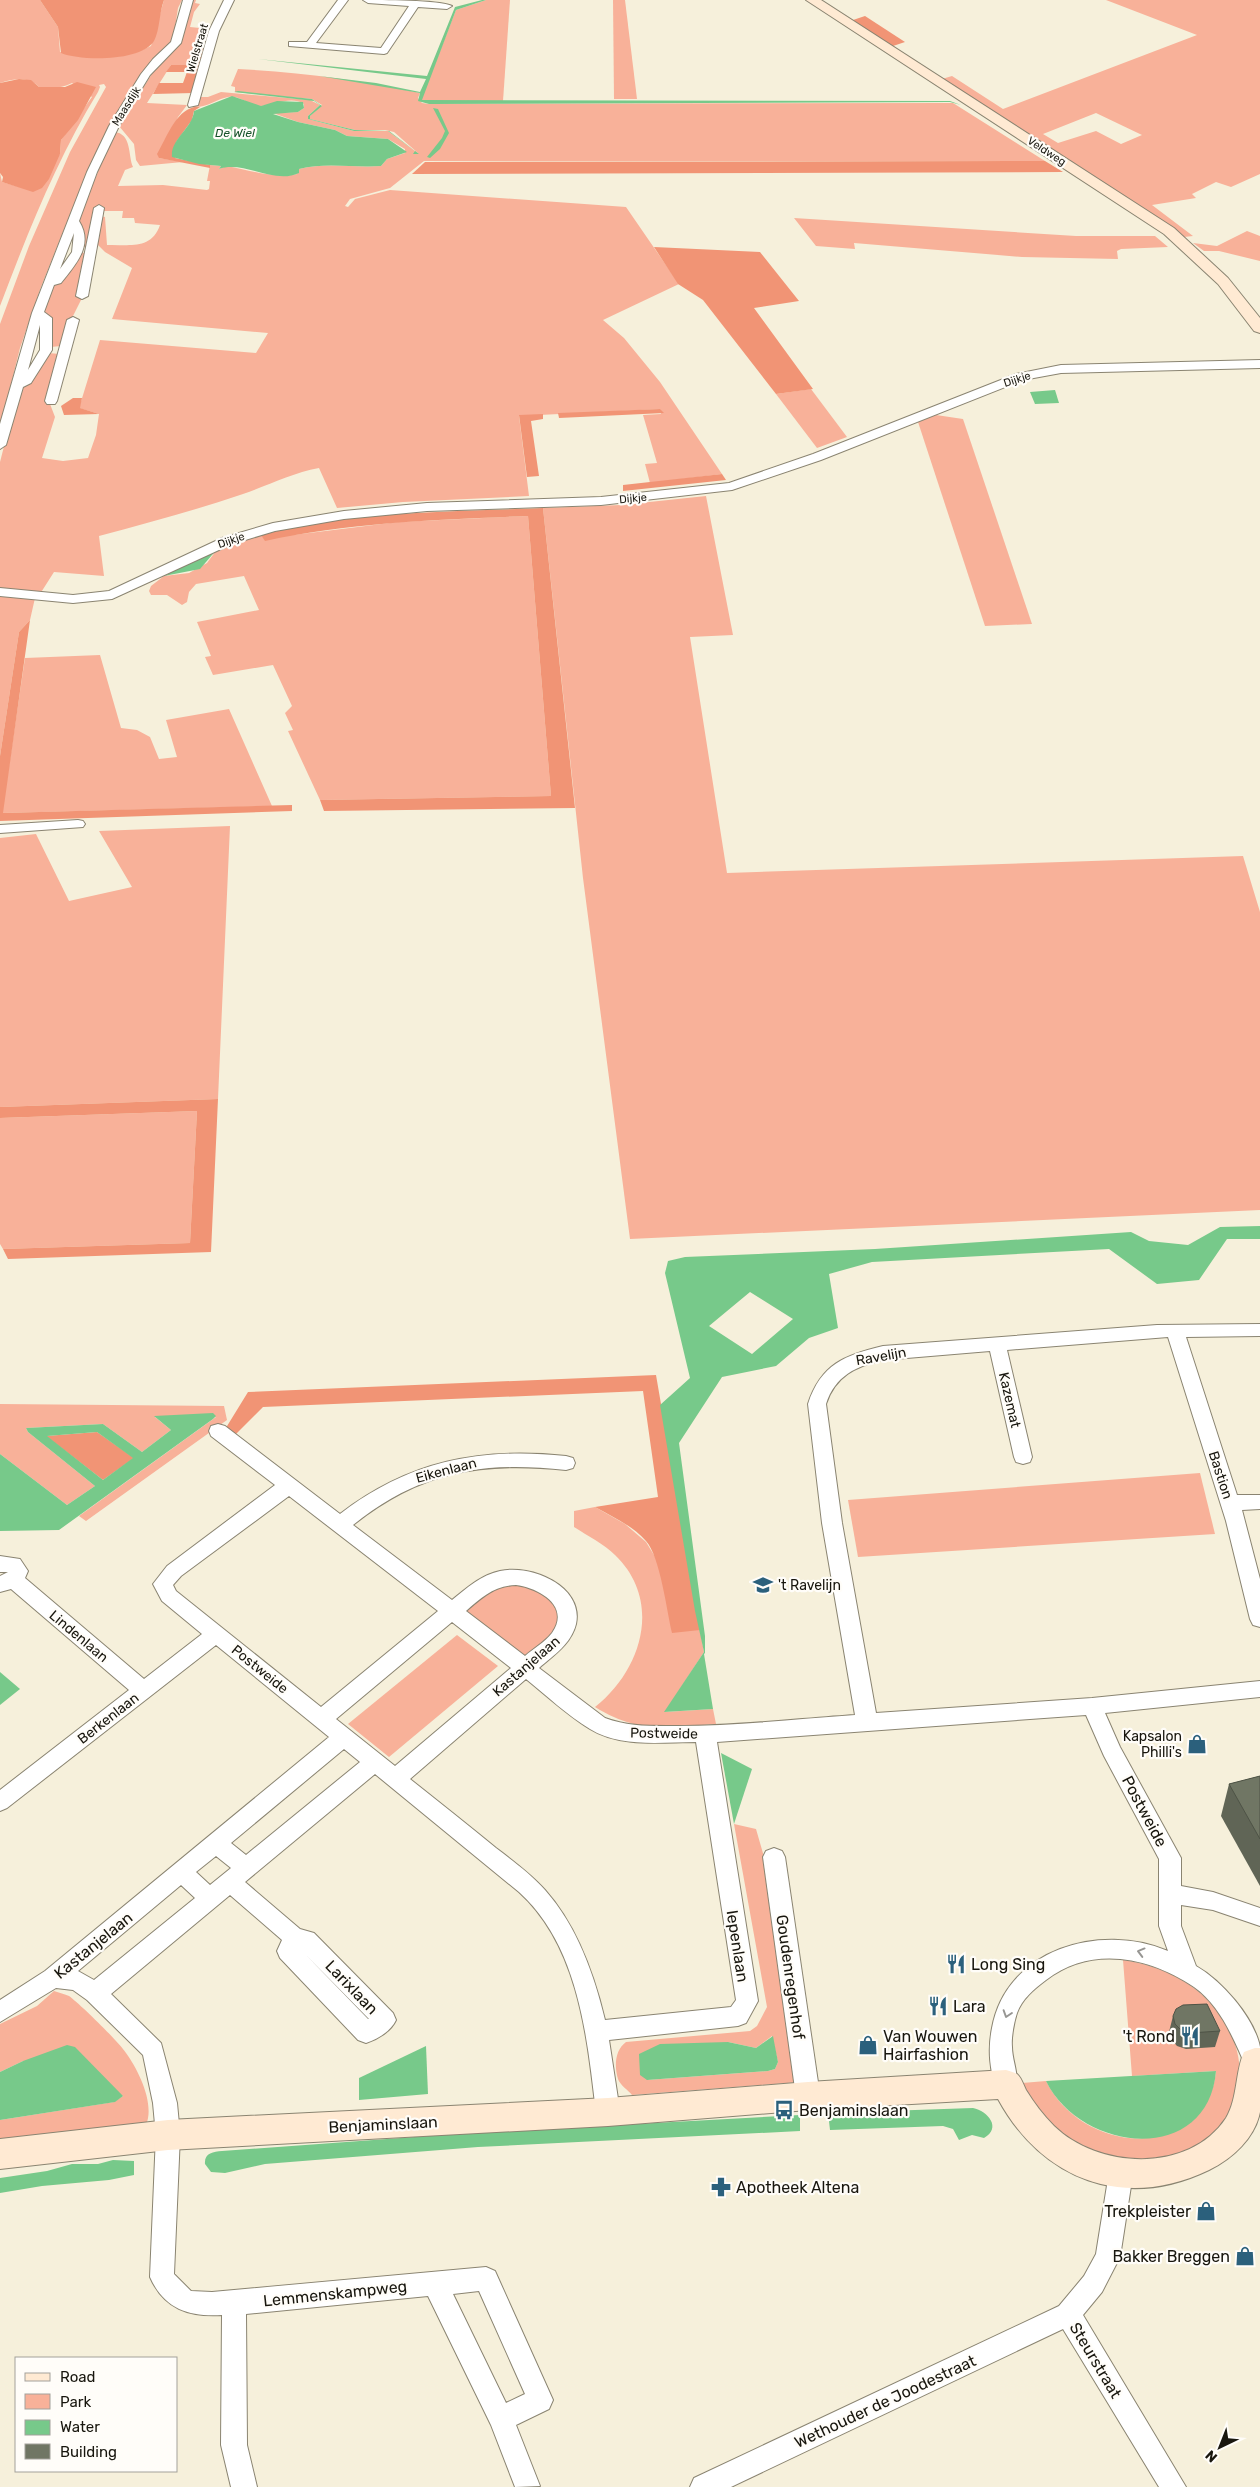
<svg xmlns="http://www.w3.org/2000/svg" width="1260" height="2487" viewBox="0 0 1260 2487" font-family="Rubik,sans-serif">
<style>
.green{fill:#f8b199;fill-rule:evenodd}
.forest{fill:#f19475}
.water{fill:#77c98a;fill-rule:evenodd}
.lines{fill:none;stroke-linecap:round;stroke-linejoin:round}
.street-casing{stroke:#8a8471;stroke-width:2}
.secondary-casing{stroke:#8a8471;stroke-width:2}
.street{fill:#fff;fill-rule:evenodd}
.secondary{fill:#ffead3;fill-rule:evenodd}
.wall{fill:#606556}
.building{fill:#707664;stroke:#4e5346}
.oneway{stroke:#979693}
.labels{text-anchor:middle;stroke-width:4.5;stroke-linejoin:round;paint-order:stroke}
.far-street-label{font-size:11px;fill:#18160e;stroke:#fffdf9}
.far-water-label{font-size:12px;font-style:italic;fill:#17522a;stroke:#fffdf9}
.street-label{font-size:14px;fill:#18160e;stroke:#fffdf9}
.poi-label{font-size:14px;fill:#18160e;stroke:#fffdf9;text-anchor:start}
.near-street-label{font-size:16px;fill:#18160e;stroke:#fffdf9}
.near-poi-label{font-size:16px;fill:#18160e;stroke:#fffdf9;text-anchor:start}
</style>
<rect width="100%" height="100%" fill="#f6f0db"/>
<!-- green -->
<g class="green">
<path d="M0 0H40L58 27 60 52C96 58 116 62 151 46L164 0H182L178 8 174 34 170 45 134 86 112 120 79 192 41 287 20 348 0 429V324L29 246 70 152 106 87 104 84 99 85 100 87 98 92C57 159 28 232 0 306V173L2 182 23 188 60 154 61 140 92 97 72 83C61 89 50 88 39 87 29 76 13 79 0 83Z"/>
<path d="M191 0H196L195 3 200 4 194 12 190 27 200 28 196 48 190 65H171L147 103 187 105 178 117 159 158 183 162 140 166 136 160 134 144 119 126 155 69 174 51Z"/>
<path d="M486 0H510L503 101H422V97L456 10Z"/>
<path d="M613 0H625L637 99H614Z"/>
<path d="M1106 0H1260V174L1231 187 1216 182 1192 194 1196 198 1152 205 1193 236 1184 237 942 79 952 76 1003 109 1197 35ZM1096 113 1142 135 1121 144 1096 131 1058 143 1043 134Z"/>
<path d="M238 69C300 72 361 80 420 93L418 98 422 103 429 104 953 103 1045 161H424L390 188 350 199 345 206 348 207 355 199 390 190 626 207 679 284 603 320 624 338 660 382 722 474 650 483 645 464 657 463 643 415 661 414 660 409 519 416 529 496 403 502 337 508 319 468C292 473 269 485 243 494 196 510 148 523 99 536L104 576 54 572 40 594 0 590V462L19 388 48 353 60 354 46 404H50L55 417 42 458 63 461 88 458 96 435 99 414 79 408 100 340 256 353 268 333 112 319 132 268 105 252 97 244 101 216 105 217 107 245C128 244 151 251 160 225L135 223 134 218H122L123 211H102L103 206H97L88 247H84L83 229 78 221 114 132C132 133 128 156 133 167L125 170 118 186 163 185 207 190 209 189 210 181H207L210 165 221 166 219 169 227 166C249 170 274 179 297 174L299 169C326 162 353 168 381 166L387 159 405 153V149L388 139 347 136 335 130 298 122 273 113 298 112 304 108V104C292 96 275 104 262 106 250 107 241 95 228 97 217 99 206 108 194 107L198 97H208L221 92 310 100 320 105 308 116V119L354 131H388L419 154 394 132 385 130H355L310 119V116L322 105 312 99 235 92V87L231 86Z"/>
<path d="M794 218 1076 236H1155L1168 247 1121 249 1117 251 1118 259 1022 257 854 243 855 249 816 246Z"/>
<path d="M1247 231 1260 236V261L1219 251H1204L1193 243 1217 246Z"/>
<path d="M81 252 87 254 78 298H82L72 318H68L61 346 51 347 49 317 43 309 53 286 62 280Z"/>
<path d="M811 389 847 437 817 448 776 394Z"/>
<path d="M936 415 963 419 1032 624 985 626 918 422Z"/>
<path d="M706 496 733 635 690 637 727 873 1243 856 1260 912V1210L630 1239 583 878 543 508 621 505Z"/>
<path d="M528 516 551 796 320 800 288 731 293 730 285 713 292 706 273 665 213 675 205 657 211 656 197 622 259 610 244 576 196 584 189 592 187 602 182 605 167 595H151L149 591 151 586 164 576 189 573 207 563 218 548 261 535H293L398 522Z"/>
<path d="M0 594 35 598 30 620 19 632 0 756Z"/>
<path d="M100 655 121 728 137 730 150 737 159 759 177 757 166 720 229 709 272 806 2 813 25 658Z"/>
<path d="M230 826 218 1099 0 1107V838L36 834 69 901 132 887 99 831Z"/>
<path d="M197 1111 190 1243 3 1249 0 1244V1118Z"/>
<path d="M0 1404 224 1406 227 1420 86 1521 79 1516 216 1417H155L171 1430 142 1452 103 1424 26 1428 28 1432 95 1486 67 1505 0 1454Z"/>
<path d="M1200 1473 1215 1534 858 1557 848 1500Z"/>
<path d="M595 1507 625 1524 646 1542 700 1630 704 1652 665 1712 713 1709 716 1724C667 1728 639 1734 595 1707 642 1670 663 1601 615 1555 604 1544 588 1536 574 1527V1511Z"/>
<path d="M513 1581 546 1591 560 1614 556 1633 528 1661 461 1608 482 1590Z"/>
<path d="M457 1635 498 1666 389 1757 348 1724Z"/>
<path d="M734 1824 756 1829 769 1874 800 2082 632 2095C628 2090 620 2085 618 2079 614 2066 615 2050 626 2042L750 2031 757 2026 767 2007ZM772 2036 778 2062 775 2069 768 2071 647 2080 728 2042 756 2048Z"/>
<path d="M1123 1960C1163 1966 1198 1983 1222 2017 1237 2040 1245 2070 1236 2097 1222 2136 1195 2155 1154 2158 1145 2159 1136 2161 1127 2160 1082 2155 1041 2125 1022 2083L1046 2081C1072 2135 1152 2161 1196 2114 1209 2101 1214 2089 1216 2071L1132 2076Z"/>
<path d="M54 1991C59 1993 65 1994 69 1996 80 2004 119 2042 126 2053 139 2071 155 2104 146 2125L0 2143V2120L114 2102 123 2096 23 2061 0 2072V2024L37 2006Z"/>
</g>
<!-- forest -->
<g class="forest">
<path d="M40 0H164C159 13 160 30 154 41 141 62 80 61 61 53L58 27Z"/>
<path d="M865 16 905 42 890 47 850 21Z"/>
<path d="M196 48H206L193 93 153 94 159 83H183L187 72H166L171 65H190Z"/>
<path d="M19 79 31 80 39 87H65L77 82 96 87 78 120 61 140 60 154 49 179 42 188 33 192 2 182 3 177 0 173V83Z"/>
<path d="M194 107H200L194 111 192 120 176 142 175 158 210 165V168L159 158 157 154C167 137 175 112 194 107Z"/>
<path d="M1045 161 1063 172 412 174 425 162Z"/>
<path d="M654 247 760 252 799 301 754 308 813 389 776 394 703 300 678 284Z"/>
<path d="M73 398H82L80 408 99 414 64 415 61 406Z"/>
<path d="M660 409 664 413 559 418 558 413Z"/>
<path d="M543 414V419L531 421 539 476 527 477 519 415Z"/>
<path d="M722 474 726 480 623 491V485Z"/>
<path d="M543 508 575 808 324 811 320 800 551 796 528 516C439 520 352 522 265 541L261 535C353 511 449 512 543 508Z"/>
<path d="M30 620 3 813 292 805V811L0 821V756L19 632Z"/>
<path d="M218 1099 211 1252 8 1259 3 1249 190 1243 197 1111 0 1118V1107Z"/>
<path d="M656 1375 700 1630 672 1633C667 1612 660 1556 646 1541 633 1526 613 1517 595 1507L658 1497 643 1391 263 1407 232 1438 224 1431 248 1392Z"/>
<path d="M97 1432 134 1458 103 1480 46 1436Z"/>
</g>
<!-- water -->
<g class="water">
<path d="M482 0H486L456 10 422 100 950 101 961 105 950 102 429 104 418 101 420 93 319 76 376 83 420 92 426 79 258 59 427 76 455 7Z"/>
<path d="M238 91 312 99 322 106 310 116V119L355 130 389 131 419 154H413L415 151 388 131H354L308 119V116L320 105 314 101 234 92Z"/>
<path d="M232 96 261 106 277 101 303 102 304 108 298 112 273 114 298 122 335 130 347 136 388 139 407 152 387 159 381 166C353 168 326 162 299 169V173C274 185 244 160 219 169L221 166 199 164 172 157C170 139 193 128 194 111Z"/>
<path d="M433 108 438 109 449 133 440 149 430 158 427 157 442 138 445 131Z"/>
<path d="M1055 390 1059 403 1035 404 1030 392Z"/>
<path d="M218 548 200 569 164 576Z"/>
<path d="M1260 1226V1239H1227L1199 1280 1157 1284 1109 1249 872 1262 829 1274 838 1328 809 1338 776 1366 722 1377 679 1443 705 1636V1653L704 1654 713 1709 664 1712 704 1652 695 1611 660 1405 690 1378 665 1273 668 1261 685 1257 875 1249 1131 1232 1149 1241 1188 1245 1220 1227ZM750 1292 793 1319 752 1354 709 1326Z"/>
<path d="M213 1413 216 1416 213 1419 59 1530 0 1531V1454L67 1505 95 1486 28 1432 26 1428 103 1424 142 1452 171 1430 154 1416ZM97 1432 133 1458 103 1480 47 1436Z"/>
<path d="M0 1672 20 1689 0 1705Z"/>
<path d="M721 1753 752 1769 734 1824Z"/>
<path d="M773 2036 778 2062 775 2069 768 2071 647 2080 640 2075 639 2054 660 2044 728 2042 756 2048Z"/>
<path d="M67 2045 75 2047 123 2096 115 2102 0 2120V2072L23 2061Z"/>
<path d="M426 2046 428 2094 359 2100V2078Z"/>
<path d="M1216 2071C1208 2166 1081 2153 1046 2081Z"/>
<path d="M973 2108C988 2111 1002 2128 984 2138L972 2135 959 2140 953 2129 943 2126 830 2130 828 2113Z"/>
<path d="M800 2115V2131L478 2147 265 2164 225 2173 211 2172 205 2164C204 2153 213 2152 222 2151L469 2133Z"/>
<path d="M113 2160 134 2161V2175L109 2180 42 2186 0 2193V2178L47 2171 72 2164H98Z"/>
</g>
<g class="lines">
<defs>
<g id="street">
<path d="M183 0H193L181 43 150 75 119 126 97 172 79 221C94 245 76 264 61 283L54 285 44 312 52 318V350L31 383 23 387 6 445 0 449V424L32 313 87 172 109 126 141 74 153 59 171 42ZM74 233 72 252 60 269ZM40 325V350L28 370Z"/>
<path d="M224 0H234L219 31 198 105 189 107 188 105 209 31Z"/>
<path d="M338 0H348L316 43 381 48 409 6 368 3 363 0C380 0 441 0 452 6L447 9 418 7 387 53 384 54 289 46V42H307Z"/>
<path d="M99 205 104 208 88 296 82 299 76 296 94 208Z"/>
<path d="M73 317 79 320 57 401 55 404H47L45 401 67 320Z"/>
<path d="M1260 360V368L1061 373 1023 380 821 460 732 490 601 505 427 511 344 519 275 531 232 544 112 599 73 603 0 596V588L73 595 109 591 222 538 273 523 344 511 427 503 601 497 729 483 813 454 1016 374 1061 365Z"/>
<path d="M78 820 83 821 85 824 83 827 0 833V825Z"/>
<path d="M1260 1324V1336L1186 1337 1237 1495H1260V1509L1242 1510 1260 1579V1627L1253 1625 1250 1619 1226 1521 1168 1337 1007 1350 1032 1457 1030 1462 1023 1464 1016 1462 1014 1457 990 1351 883 1360C856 1366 835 1376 826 1404L842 1523 876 1713 1092 1698 1260 1681V1697L1105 1713 1120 1747 1181 1858V1886L1213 1892 1260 1908V1926L1213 1910 1181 1905V1926L1196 1966C1221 1980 1254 2017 1260 2047 1260 2054 1260 2063 1260 2070L1255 2072 1247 2069C1234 2040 1221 2006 1194 1987 1149 1957 1092 1945 1046 1980 1034 1989 1022 1999 1017 2013 1014 2022 1011 2038 1012 2047 1012 2062 1021 2077 1014 2091L1006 2094 998 2091C989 2072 988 2048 992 2028 1006 1949 1101 1922 1168 1951L1159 1926V1859L1104 1756 1086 1715 717 1742 758 2001 746 2023 738 2026 609 2040 620 2112 616 2120 608 2123 600 2120 596 2112C587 2037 579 1946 519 1892L375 1774 245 1882 300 1929 314 1933 393 2013 396 2020C391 2031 378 2039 366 2043L358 2040 280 1958 277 1951 282 1940 230 1895 111 1994 161 2043 177 2103 180 2135 174 2274 191 2291 212 2292 486 2267 495 2271 553 2400 549 2409 516 2425 540 2486 515 2487 491 2425 428 2296 246 2314 247 2445 257 2487H231L221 2445 222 2315C189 2317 164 2309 150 2277L156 2135 153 2103 143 2055 87 2000 73 1990 56 1988 0 2022V2000L45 1971 329 1737 216 1645 7 1808 0 1811V1790L129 1690 11 1589 0 1592V1576L8 1572H0V1556L20 1559 28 1571 25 1578 144 1679 202 1634 162 1601 153 1584 167 1566 275 1485 211 1436 209 1431 211 1426 218 1424 225 1426 340 1514C409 1461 480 1447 566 1456L573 1458 575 1463 573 1468 566 1470C481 1461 421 1471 353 1525L452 1600C467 1588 481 1575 500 1571 531 1564 584 1586 576 1624 571 1644 554 1655 539 1668L605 1718C629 1727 652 1726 677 1726 736 1726 796 1719 855 1715L822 1523 808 1404C821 1364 845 1355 883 1346L1157 1325ZM289 1496 438 1611 321 1707 176 1591 173 1585 181 1576ZM516 1585C539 1588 571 1606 552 1633 545 1642 533 1649 525 1656L466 1611C482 1597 494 1586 516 1585ZM452 1622 511 1668 395 1766 336 1719ZM526 1679C547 1696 567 1715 590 1729 620 1748 662 1742 696 1742L736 2000 731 2007 605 2020C594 1974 577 1926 545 1890 531 1874 513 1861 496 1848 468 1825 439 1802 410 1779ZM344 1749 360 1762 246 1855 231 1843ZM216 1856 231 1868 210 1885 196 1872ZM181 1885 195 1898 94 1980 78 1971ZM304 1953 369 2019H368ZM479 2291 525 2394 506 2403 453 2294Z"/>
<path d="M774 1848 782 1851 785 1857 820 2096 816 2103 808 2107 800 2103 796 2096 763 1857 766 1851Z"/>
<path d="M1121 2162 1129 2165 1133 2173 1120 2257 1102 2292 1083 2315 1186 2487H1159L1063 2329 731 2487H690L694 2478 1059 2306 1084 2276 1096 2254 1109 2173 1113 2165Z"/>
</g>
<g id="secondary">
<path d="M806 0H821L1174 228 1228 278 1260 318V333L1254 331 1218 284 1164 234Z"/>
<path d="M1255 2048H1260C1260 2068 1260 2092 1260 2112 1255 2138 1232 2159 1209 2170 1124 2211 1042 2180 998 2099L808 2110 608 2126 168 2150 0 2169V2139L168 2120 608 2098 808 2082 1006 2070C1009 2071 1014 2072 1017 2074 1021 2077 1024 2086 1026 2090 1034 2103 1043 2115 1054 2126 1098 2169 1189 2174 1226 2118 1238 2098 1235 2072 1244 2052Z"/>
</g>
</defs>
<!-- street casing -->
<use href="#street" class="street-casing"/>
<!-- secondary casing -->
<use href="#secondary" class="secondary-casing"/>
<!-- street -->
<use href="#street" class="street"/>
<!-- secondary -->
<use href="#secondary" class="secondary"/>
</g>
<!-- wall -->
<g class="wall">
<path d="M1260 1776V1886L1221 1816 1229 1784Z"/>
<path d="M1173 2016 1220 2031 1215 2047 1186 2049 1177 2046 1171 2039 1169 2032Z"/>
</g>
<!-- building -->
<g class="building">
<path d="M1260 1776V1839L1229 1784Z"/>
<path d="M1207 2004 1220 2031 1190 2033 1181 2030 1175 2024 1173 2016 1176 2009 1183 2005Z"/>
</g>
<!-- one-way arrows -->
<defs><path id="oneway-chevron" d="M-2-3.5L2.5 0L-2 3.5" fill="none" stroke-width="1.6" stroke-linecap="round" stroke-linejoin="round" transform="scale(1.25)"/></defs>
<g class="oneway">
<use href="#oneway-chevron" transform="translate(1141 1952) rotate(-165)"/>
<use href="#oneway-chevron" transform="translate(1007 2014) rotate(108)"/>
</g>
<!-- icons -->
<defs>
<symbol id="school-bare" viewBox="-9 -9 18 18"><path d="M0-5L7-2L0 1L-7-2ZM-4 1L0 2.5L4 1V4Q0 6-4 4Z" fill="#2b607c" stroke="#fffdf9" stroke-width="2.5" paint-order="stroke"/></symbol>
<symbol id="shop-bare" viewBox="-9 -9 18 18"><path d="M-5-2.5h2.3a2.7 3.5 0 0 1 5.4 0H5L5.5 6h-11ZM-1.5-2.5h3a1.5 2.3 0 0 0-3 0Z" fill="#2b607c" stroke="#fffdf9" stroke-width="2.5" paint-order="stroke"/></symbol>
<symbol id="restaurant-bare" viewBox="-9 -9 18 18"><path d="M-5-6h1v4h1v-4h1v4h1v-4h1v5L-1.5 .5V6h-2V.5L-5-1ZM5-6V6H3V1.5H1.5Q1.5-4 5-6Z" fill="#2b607c" stroke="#fffdf9" stroke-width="2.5" paint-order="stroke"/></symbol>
<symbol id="bus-bare" viewBox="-9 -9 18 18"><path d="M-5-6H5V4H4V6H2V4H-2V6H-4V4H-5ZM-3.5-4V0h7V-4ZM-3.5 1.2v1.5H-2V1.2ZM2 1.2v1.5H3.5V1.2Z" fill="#2b607c" stroke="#fffdf9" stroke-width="2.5" paint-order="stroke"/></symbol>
<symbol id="pharmacy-bare" viewBox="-9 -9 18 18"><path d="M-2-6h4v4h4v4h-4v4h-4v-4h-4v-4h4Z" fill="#2b607c" stroke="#fffdf9" stroke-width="2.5" paint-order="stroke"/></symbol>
</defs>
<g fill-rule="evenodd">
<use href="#school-bare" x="749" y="1571" width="28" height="28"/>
<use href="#shop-bare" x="1183" y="1730" width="28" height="28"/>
<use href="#restaurant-bare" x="942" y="1950" width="28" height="28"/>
<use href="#restaurant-bare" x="924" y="1992" width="28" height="28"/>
<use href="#restaurant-bare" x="1176" y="2022" width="28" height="28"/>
<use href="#shop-bare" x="854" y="2031" width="28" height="28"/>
<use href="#bus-bare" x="770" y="2096" width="28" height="28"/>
<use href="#pharmacy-bare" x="707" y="2173" width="28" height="28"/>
<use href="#shop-bare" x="1192" y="2197" width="28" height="28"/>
<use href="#shop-bare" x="1231" y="2242" width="28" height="28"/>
</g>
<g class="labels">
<!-- far-street labels -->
<g class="far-street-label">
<text transform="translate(197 48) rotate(-73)" y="4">Wielstraat</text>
<text transform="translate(126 106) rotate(-58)" y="4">Maasdijk</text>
<text transform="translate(1047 151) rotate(33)" y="4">Veldweg</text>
<text transform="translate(1017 379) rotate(-18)" y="4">Dijkje</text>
<text transform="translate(633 498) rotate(-5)" y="4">Dijkje</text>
<text transform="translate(231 540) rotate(-19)" y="4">Dijkje</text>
</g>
<!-- far-water labels -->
<g class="far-water-label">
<text x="235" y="137">De Wiel</text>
</g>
<!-- street labels -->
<g class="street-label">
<text transform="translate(881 1356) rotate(-10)" y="5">Ravelijn</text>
<text transform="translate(1010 1400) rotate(77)" y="5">Kazemat</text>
<text transform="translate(446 1470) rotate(-15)" y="5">Eikenlaan</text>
<text transform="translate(1221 1475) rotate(72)" y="5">Bastion</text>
<text transform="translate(79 1636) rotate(40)" y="5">Lindenlaan</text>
<text transform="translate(526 1666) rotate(-41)" y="5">Kastanjelaan</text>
<text transform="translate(260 1669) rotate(39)" y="5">Postweide</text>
<text transform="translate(108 1718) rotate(-38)" y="5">Berkenlaan</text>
<text transform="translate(664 1733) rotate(1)" y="5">Postweide</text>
</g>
<!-- poi labels -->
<g class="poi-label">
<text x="778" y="1590">'t Ravelijn</text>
<text x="1182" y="1741" text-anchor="end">Kapsalon<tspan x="1182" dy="16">Philli's</tspan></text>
</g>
<!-- near-street labels -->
<g class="near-street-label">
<text transform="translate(1145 1811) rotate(62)" y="6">Postweide</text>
<text transform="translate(93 1945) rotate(-39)" y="6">Kastanjelaan</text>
<text transform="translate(738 1946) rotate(81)" y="6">Iepenlaan</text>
<text transform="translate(791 1977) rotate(82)" y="6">Goudenregenhof</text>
<text transform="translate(352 1987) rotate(46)" y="6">Larixlaan</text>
<text transform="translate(383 2124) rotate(-3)" y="6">Benjaminslaan</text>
<text transform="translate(335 2293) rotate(-6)" y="6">Lemmenskampweg</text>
<text transform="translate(1096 2360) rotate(59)" y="6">Steurstraat</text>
<text transform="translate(885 2401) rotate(-25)" y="6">Wethouder de Joodestraat</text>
</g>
<!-- near-poi labels -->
<g class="near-poi-label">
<text x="971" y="1970">Long Sing</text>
<text x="953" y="2012">Lara</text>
<text x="883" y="2042">Van Wouwen<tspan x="883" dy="18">Hairfashion</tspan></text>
<text x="1175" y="2042" text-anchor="end">'t Rond</text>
<text x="799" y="2116">Benjaminslaan</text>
<text x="736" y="2193">Apotheek Altena</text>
<text x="1191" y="2217" text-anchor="end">Trekpleister</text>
<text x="1230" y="2262" text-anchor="end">Bakker Breggen</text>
</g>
</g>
<!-- legend -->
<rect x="15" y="2357" width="162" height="115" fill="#fffdf9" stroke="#a3a19b"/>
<rect x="25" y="2373" width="25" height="8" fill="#ffead3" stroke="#a3a19b"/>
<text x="60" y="2382" font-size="15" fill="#18160e">Road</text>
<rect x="25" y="2394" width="25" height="15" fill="#f8b199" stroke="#a3a19b"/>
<text x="60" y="2407" font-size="15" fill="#18160e">Park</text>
<rect x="25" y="2420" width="25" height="15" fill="#77c98a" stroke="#a3a19b"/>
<text x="60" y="2432" font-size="15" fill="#18160e">Water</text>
<rect x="25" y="2444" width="25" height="15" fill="#707664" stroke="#a3a19b"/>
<text x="60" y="2457" font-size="15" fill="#18160e">Building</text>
<!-- north arrow -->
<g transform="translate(1220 2447) rotate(223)" stroke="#fffdf9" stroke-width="4" paint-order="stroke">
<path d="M0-4L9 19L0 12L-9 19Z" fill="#18160e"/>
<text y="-8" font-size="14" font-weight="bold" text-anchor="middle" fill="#18160e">N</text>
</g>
</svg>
